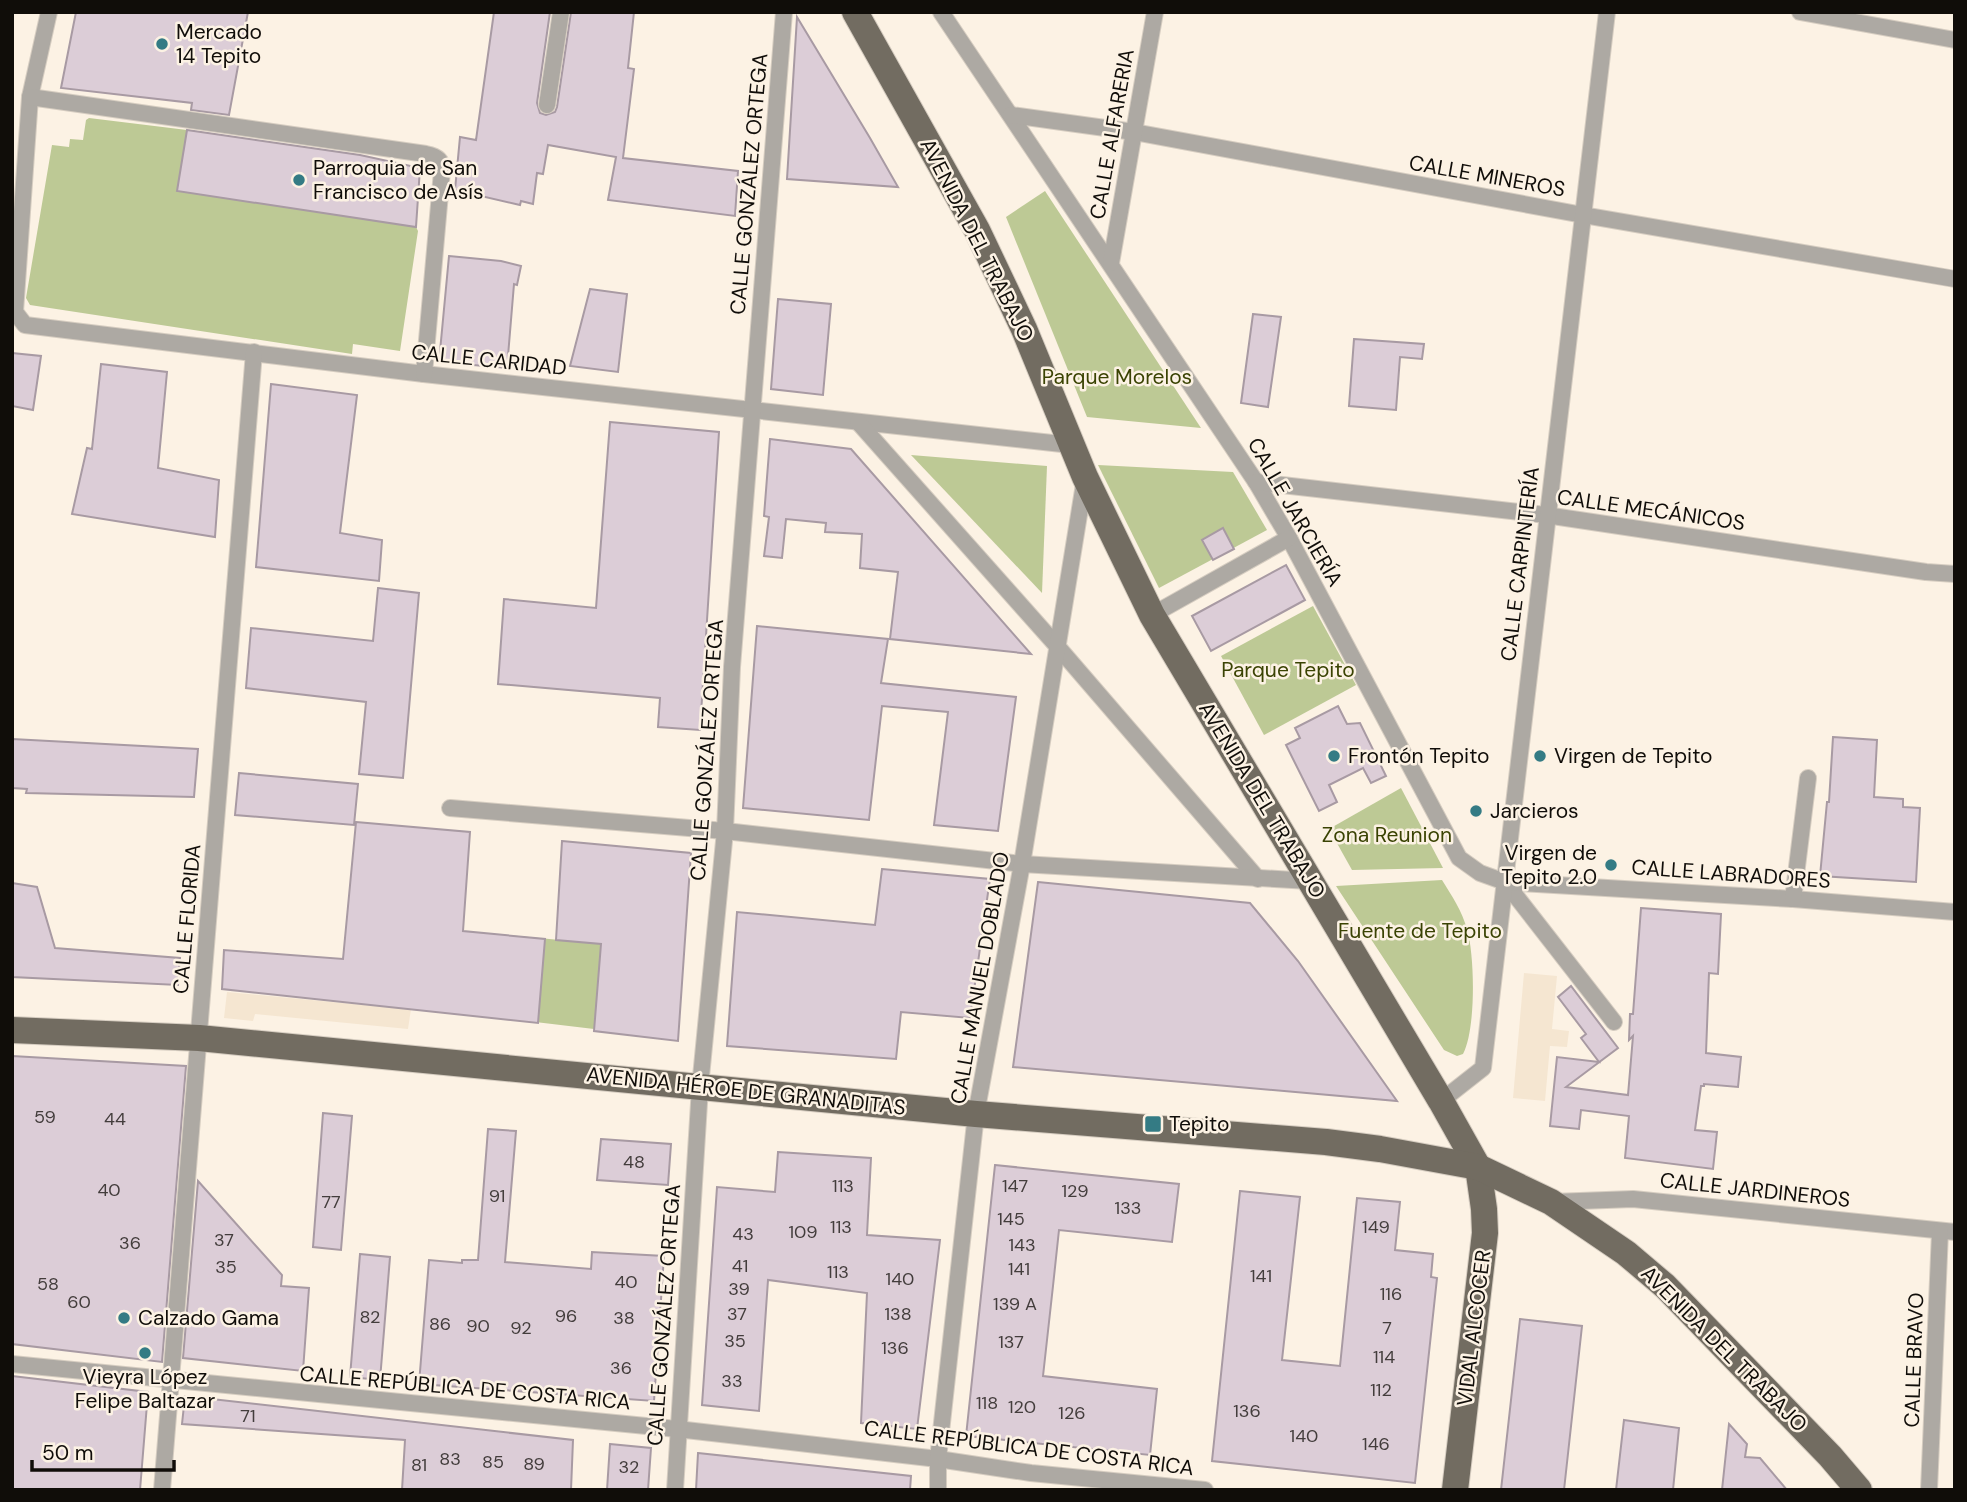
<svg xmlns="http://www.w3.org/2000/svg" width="1967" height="1502" viewBox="0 0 1967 1502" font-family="'DM Sans',sans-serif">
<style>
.built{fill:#f5e6d1}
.green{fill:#bdc995}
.building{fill:#dccdd7;stroke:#a89aa3;stroke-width:2}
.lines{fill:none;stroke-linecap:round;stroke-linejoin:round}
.minor-casing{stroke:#d6cdc1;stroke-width:18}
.primary-casing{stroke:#d6cdc1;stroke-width:28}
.minor{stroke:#ada9a3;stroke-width:16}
.primary{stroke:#726c61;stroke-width:26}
.poi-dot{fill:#347b84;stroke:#fcf2e4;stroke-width:2.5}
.labels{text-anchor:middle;stroke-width:5;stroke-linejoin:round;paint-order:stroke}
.number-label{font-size:18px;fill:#433d3c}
.poi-label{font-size:21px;fill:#100d09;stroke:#fcf2e4;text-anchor:start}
.street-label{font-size:21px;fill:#100d09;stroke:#fcf2e4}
.park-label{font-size:21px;fill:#3a4303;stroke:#fcf2e4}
</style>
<rect width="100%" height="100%" fill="#fcf2e4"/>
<!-- built -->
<g class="built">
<path d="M381 927 411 1009 408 1029 255 1014 253 1021 224 1018 227 992 374 1006Z"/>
<path d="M1524 973 1557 976 1552 1029 1569 1031 1567 1047 1550 1046 1545 1101 1513 1098Z"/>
</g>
<!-- green -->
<g class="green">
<path d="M89 118 187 130 177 191 416 227 418 231 400 351 353 344 352 354 30 305 26 298 52 145 69 147 70 139 83 140 86 120Z"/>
<path d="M1045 191 1201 428 1087 417 1006 217Z"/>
<path d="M911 455 1047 466 1042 593Z"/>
<path d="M1098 465 1233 472 1267 530 1159 588Z"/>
<path d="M1313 606 1356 685 1264 735 1221 656Z"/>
<path d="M1401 788 1443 868 1352 870 1329 829Z"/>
<path d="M1442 880C1452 896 1462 911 1467 929 1475 956 1476 1030 1463 1054L1457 1056 1444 1050 1336 886Z"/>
<path d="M498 934 601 944 594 1029 494 1017Z"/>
</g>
<!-- building -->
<g class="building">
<path d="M76 12H248L229 115 191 110 192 103 61 88Z"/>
<path d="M494 12H550L537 103 540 113 546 115 555 112 557 107 571 12H634L628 68 634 69 623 158 738 171 735 216 608 200 616 157 548 145 543 174 537 173 533 204 521 201 520 205 455 190 460 137 476 140Z"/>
<path d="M797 17 870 138 898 187 787 179Z"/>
<path d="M187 130 360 155 420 168 416 227 177 191Z"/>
<path d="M449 256 501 261 521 266 517 285 514 284 507 368 439 362Z"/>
<path d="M590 289 627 294 618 372 570 366Z"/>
<path d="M778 299 831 304 823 395 771 389Z"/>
<path d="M1253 314 1281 317 1268 407 1241 403Z"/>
<path d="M1354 339 1424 344 1422 359 1400 357 1396 410 1349 406Z"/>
<path d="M12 353 41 356 33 410 12 406Z"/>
<path d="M101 364 167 372 158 468 219 480 215 537 72 514 87 448 92 449Z"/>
<path d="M271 384 357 395 340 533 382 540 379 581 256 567Z"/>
<path d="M610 422 719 432 700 730 658 727 660 698 498 684 504 599 596 608Z"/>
<path d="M770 439 851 449 1031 654 890 639 898 572 860 568 862 534 825 532 826 523 786 519 782 558 764 556 769 517 764 516Z"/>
<path d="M1223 528 1234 549 1213 560 1202 540Z"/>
<path d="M1286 565 1305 600 1211 651 1192 616Z"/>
<path d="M378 588 419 593 403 778 359 774 366 702 246 688 251 628 373 641Z"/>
<path d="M757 626 888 639 881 683 1016 697 998 831 934 825 948 712 882 706 869 820 743 808Z"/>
<path d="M1338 706 1347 724 1360 723 1386 776 1371 783 1363 768 1329 785 1337 802 1319 811 1286 745 1300 738 1295 728Z"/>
<path d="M1833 737 1877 740 1874 797 1903 799V807L1920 808 1916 882 1820 876 1827 802H1829Z"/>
<path d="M12 739 198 749 194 797 26 793 27 789 12 788Z"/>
<path d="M239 773 358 784 354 825 235 815Z"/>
<path d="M356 822 470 832 463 931 545 939 538 1023 222 989 224 950 343 959Z"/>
<path d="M562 841 691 853 678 1041 594 1031 601 944 556 940Z"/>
<path d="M882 869 990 879 970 1018 901 1012 896 1059 727 1046 737 912 875 925Z"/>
<path d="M1038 882 1250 903 1298 961 1397 1101 1013 1067Z"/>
<path d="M12 883 37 887 55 948 180 958 178 985 12 977Z"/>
<path d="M1641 908 1721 914 1718 974 1709 973 1706 1053 1741 1057 1738 1087 1704 1084V1086H1701L1695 1130 1717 1132 1713 1169 1625 1158 1629 1116 1581 1110 1579 1129 1550 1126 1557 1057 1599 1062 1581 1038 1586 1034 1558 997 1571 986 1618 1048 1566 1087 1628 1095 1633 1036 1629 1040 1630 1014H1633Z"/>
<path d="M12 1056 186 1066 162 1362 12 1344Z"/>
<path d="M323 1113 352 1116 341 1250 313 1247Z"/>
<path d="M488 1129 516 1131 505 1262 591 1269 592 1252 664 1256 654 1401 419 1384 429 1260 462 1263V1260H478Z"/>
<path d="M601 1139 671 1144 668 1185 597 1180Z"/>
<path d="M778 1152 871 1158 867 1235 940 1240 917 1429 861 1423 867 1293 768 1280 759 1411 702 1405 717 1187 775 1192Z"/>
<path d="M995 1165 1179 1184 1172 1242 1059 1230 1053 1286 1043 1376 1157 1389 1150 1455 966 1436Z"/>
<path d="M198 1181 282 1275 281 1286 309 1288 303 1371 183 1358Z"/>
<path d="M1240 1191 1300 1197 1282 1360 1340 1366 1357 1198 1400 1202 1395 1250 1433 1254 1431 1277 1437 1278 1415 1483 1212 1461Z"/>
<path d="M360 1254 390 1257 380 1380 350 1377Z"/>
<path d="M1520 1319 1582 1326 1564 1490H1501Z"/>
<path d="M12 1376 148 1392 140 1490H12Z"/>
<path d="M185 1396 573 1440 571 1490H402L405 1440 182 1424Z"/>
<path d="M1624 1420 1679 1428 1673 1490H1616Z"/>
<path d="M1729 1424 1747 1444 1745 1457 1760 1458 1787 1490H1722Z"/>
<path d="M610 1444 651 1448 648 1490H607Z"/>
<path d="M698 1453 911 1476 910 1490H696Z"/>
</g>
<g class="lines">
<defs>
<g id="minor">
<path d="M49 12 30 97 15 312 25 325 424 374 1071 445"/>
<path d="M941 12 1256 482 1289 538 1459 858 1480 873 1505 882 1614 1022"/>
<path d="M1800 12 1955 40"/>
<path d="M30 97 426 154C437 156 443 160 442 171L424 374"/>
<path d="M547 105 561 12"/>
<path d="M1011 115 1134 132 1583 215 1955 279"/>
<path d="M1111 263 1155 12"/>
<path d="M858 422 1057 646 1258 879"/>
<path d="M1256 482 1546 515 1926 572 1955 574"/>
<path d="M1152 615 1289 538"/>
<path d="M450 808 725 831 1022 864 1310 881"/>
<path d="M1505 882 1793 899 1955 912"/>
<path d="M1793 899 1808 778"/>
<path d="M1441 1101 1483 1068 1607 12"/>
<path d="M1553 1202 1633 1199 1955 1232"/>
<path d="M12 1364 677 1429 938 1459 1031 1473 1205 1490"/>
<path d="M162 1490 254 352"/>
<path d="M675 1490 700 1087 725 831 732 667 784 12"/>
<path d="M938 1490V1459L976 1114 1022 864 1085 478"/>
<path d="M1929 1490 1940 1232"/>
</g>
<g id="primary">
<path d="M855 12 977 230 1024 329 1085 477 1152 615 1441 1101 1478 1167 1484 1209 1485 1233 1455 1490"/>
<path d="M12 1030 199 1038 976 1114 1326 1142 1380 1149 1478 1167 1551 1202 1626 1253 1665 1286 1830 1456 1859 1490"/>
</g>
</defs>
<!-- minor casing -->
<use href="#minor" class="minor-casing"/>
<!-- primary casing -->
<use href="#primary" class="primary-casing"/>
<!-- minor -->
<use href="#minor" class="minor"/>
<!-- primary -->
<use href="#primary" class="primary"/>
</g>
<!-- markers -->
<g class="poi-dot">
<circle cx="162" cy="44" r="7"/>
<circle cx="299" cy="180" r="7"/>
<circle cx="1334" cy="756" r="7"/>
<circle cx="1540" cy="756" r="7"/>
<circle cx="1476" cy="811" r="7"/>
<circle cx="1611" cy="865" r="7"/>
<rect x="1144" y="1115" width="18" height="18" rx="3.5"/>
<circle cx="124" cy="1318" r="7"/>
<circle cx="145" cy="1353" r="7"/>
</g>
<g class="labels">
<!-- number labels -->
<g class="number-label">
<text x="45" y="1123">59</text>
<text x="115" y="1125">44</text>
<text x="634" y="1168">48</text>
<text x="843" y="1192">113</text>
<text x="1015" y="1192">147</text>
<text x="109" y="1196">40</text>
<text x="1075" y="1197">129</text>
<text x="497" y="1202">91</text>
<text x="331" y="1208">77</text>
<text x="1128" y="1214">133</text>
<text x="1011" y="1225">145</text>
<text x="841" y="1233">113</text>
<text x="1376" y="1233">149</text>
<text x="803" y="1238">109</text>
<text x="743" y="1240">43</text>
<text x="224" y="1246">37</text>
<text x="130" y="1249">36</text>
<text x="1022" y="1251">143</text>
<text x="740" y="1272">41</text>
<text x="226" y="1273">35</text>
<text x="1019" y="1275">141</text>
<text x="838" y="1278">113</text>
<text x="1261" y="1282">141</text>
<text x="900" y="1285">140</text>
<text x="626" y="1288">40</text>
<text x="48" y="1290">58</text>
<text x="739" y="1295">39</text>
<text x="1391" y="1300">116</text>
<text x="79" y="1308">60</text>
<text x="1015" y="1310">139 A</text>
<text x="737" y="1320">37</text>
<text x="898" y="1320">138</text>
<text x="566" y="1322">96</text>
<text x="370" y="1323">82</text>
<text x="624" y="1324">38</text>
<text x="440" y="1330">86</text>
<text x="478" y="1332">90</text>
<text x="521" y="1334">92</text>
<text x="1387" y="1334">7</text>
<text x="735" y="1347">35</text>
<text x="1011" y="1348">137</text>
<text x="895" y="1354">136</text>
<text x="1384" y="1363">114</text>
<text x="621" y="1374">36</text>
<text x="732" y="1387">33</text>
<text x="1381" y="1396">112</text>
<text x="987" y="1409">118</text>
<text x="1022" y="1413">120</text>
<text x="1247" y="1417">136</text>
<text x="1072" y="1419">126</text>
<text x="248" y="1422">71</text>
<text x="1304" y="1442">140</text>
<text x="1376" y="1450">146</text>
<text x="450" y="1465">83</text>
<text x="493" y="1468">85</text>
<text x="534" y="1470">89</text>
<text x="419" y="1471">81</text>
<text x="629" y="1473">32</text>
</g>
<!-- poi labels -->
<g class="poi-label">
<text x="176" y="39">Mercado<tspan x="176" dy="24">14 Tepito</tspan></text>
<text x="313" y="175">Parroquia de San<tspan x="313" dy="24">Francisco de Asís</tspan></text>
<text x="1348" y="763">Frontón Tepito</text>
<text x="1554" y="763">Virgen de Tepito</text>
<text x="1490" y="818">Jarcieros</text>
<text x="1597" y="860" text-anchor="end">Virgen de<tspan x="1597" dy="24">Tepito 2.0</tspan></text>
<text x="1169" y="1131">Tepito</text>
<text x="138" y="1325">Calzado Gama</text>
<text x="145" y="1384" text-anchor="middle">Vieyra López<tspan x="145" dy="24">Felipe Baltazar</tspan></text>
</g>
<!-- street labels -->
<g class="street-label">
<text transform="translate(1112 134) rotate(-80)" y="7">CALLE ALFARERIA</text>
<text transform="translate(1487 176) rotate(10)" y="7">CALLE MINEROS</text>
<text transform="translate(749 184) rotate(-85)" y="7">CALLE GONZÁLEZ ORTEGA</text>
<text transform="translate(977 240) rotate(63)" y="7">AVENIDA DEL TRABAJO</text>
<text transform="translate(489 360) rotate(6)" y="7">CALLE CARIDAD</text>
<text transform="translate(1651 510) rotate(8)" y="7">CALLE MECÁNICOS</text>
<text transform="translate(1295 512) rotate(60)" y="7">CALLE JARCIERÍA</text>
<text transform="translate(1520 564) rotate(-83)" y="7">CALLE CARPINTERÍA</text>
<text transform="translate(707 750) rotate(-86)" y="7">CALLE GONZÁLEZ ORTEGA</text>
<text transform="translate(1262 800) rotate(59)" y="7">AVENIDA DEL TRABAJO</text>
<text transform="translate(1731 874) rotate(4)" y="7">CALLE LABRADORES</text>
<text transform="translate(187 919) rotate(-85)" y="7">CALLE FLORIDA</text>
<text transform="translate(980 978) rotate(-80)" y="7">CALLE MANUEL DOBLADO</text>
<text transform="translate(746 1091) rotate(6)" y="7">AVENIDA HÉROE DE GRANADITAS</text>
<text transform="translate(1755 1190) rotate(6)" y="7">CALLE JARDINEROS</text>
<text transform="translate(664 1315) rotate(-86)" y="7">CALLE GONZÁLEZ ORTEGA</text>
<text transform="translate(1474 1328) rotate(-83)" y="7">VIDAL ALCOCER</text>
<text transform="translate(1724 1349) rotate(45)" y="7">AVENIDA DEL TRABAJO</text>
<text transform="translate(1914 1360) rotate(-88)" y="7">CALLE BRAVO</text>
<text transform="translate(465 1388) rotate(5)" y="7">CALLE REPÚBLICA DE COSTA RICA</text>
<text transform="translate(1029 1448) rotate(7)" y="7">CALLE REPÚBLICA DE COSTA RICA</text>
</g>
<!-- park labels -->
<g class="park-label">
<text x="1117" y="384">Parque Morelos</text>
<text x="1288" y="677">Parque Tepito</text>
<text x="1387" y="842">Zona Reunion</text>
<text x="1420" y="938">Fuente de Tepito</text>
</g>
</g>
<!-- border -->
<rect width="1967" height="1502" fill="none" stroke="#100d09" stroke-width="28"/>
<!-- scale -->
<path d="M32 1460v10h142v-10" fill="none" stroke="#100d09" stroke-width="3.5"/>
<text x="42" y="1460" font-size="21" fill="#100d09" stroke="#fcf2e4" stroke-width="5" paint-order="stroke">50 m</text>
</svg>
